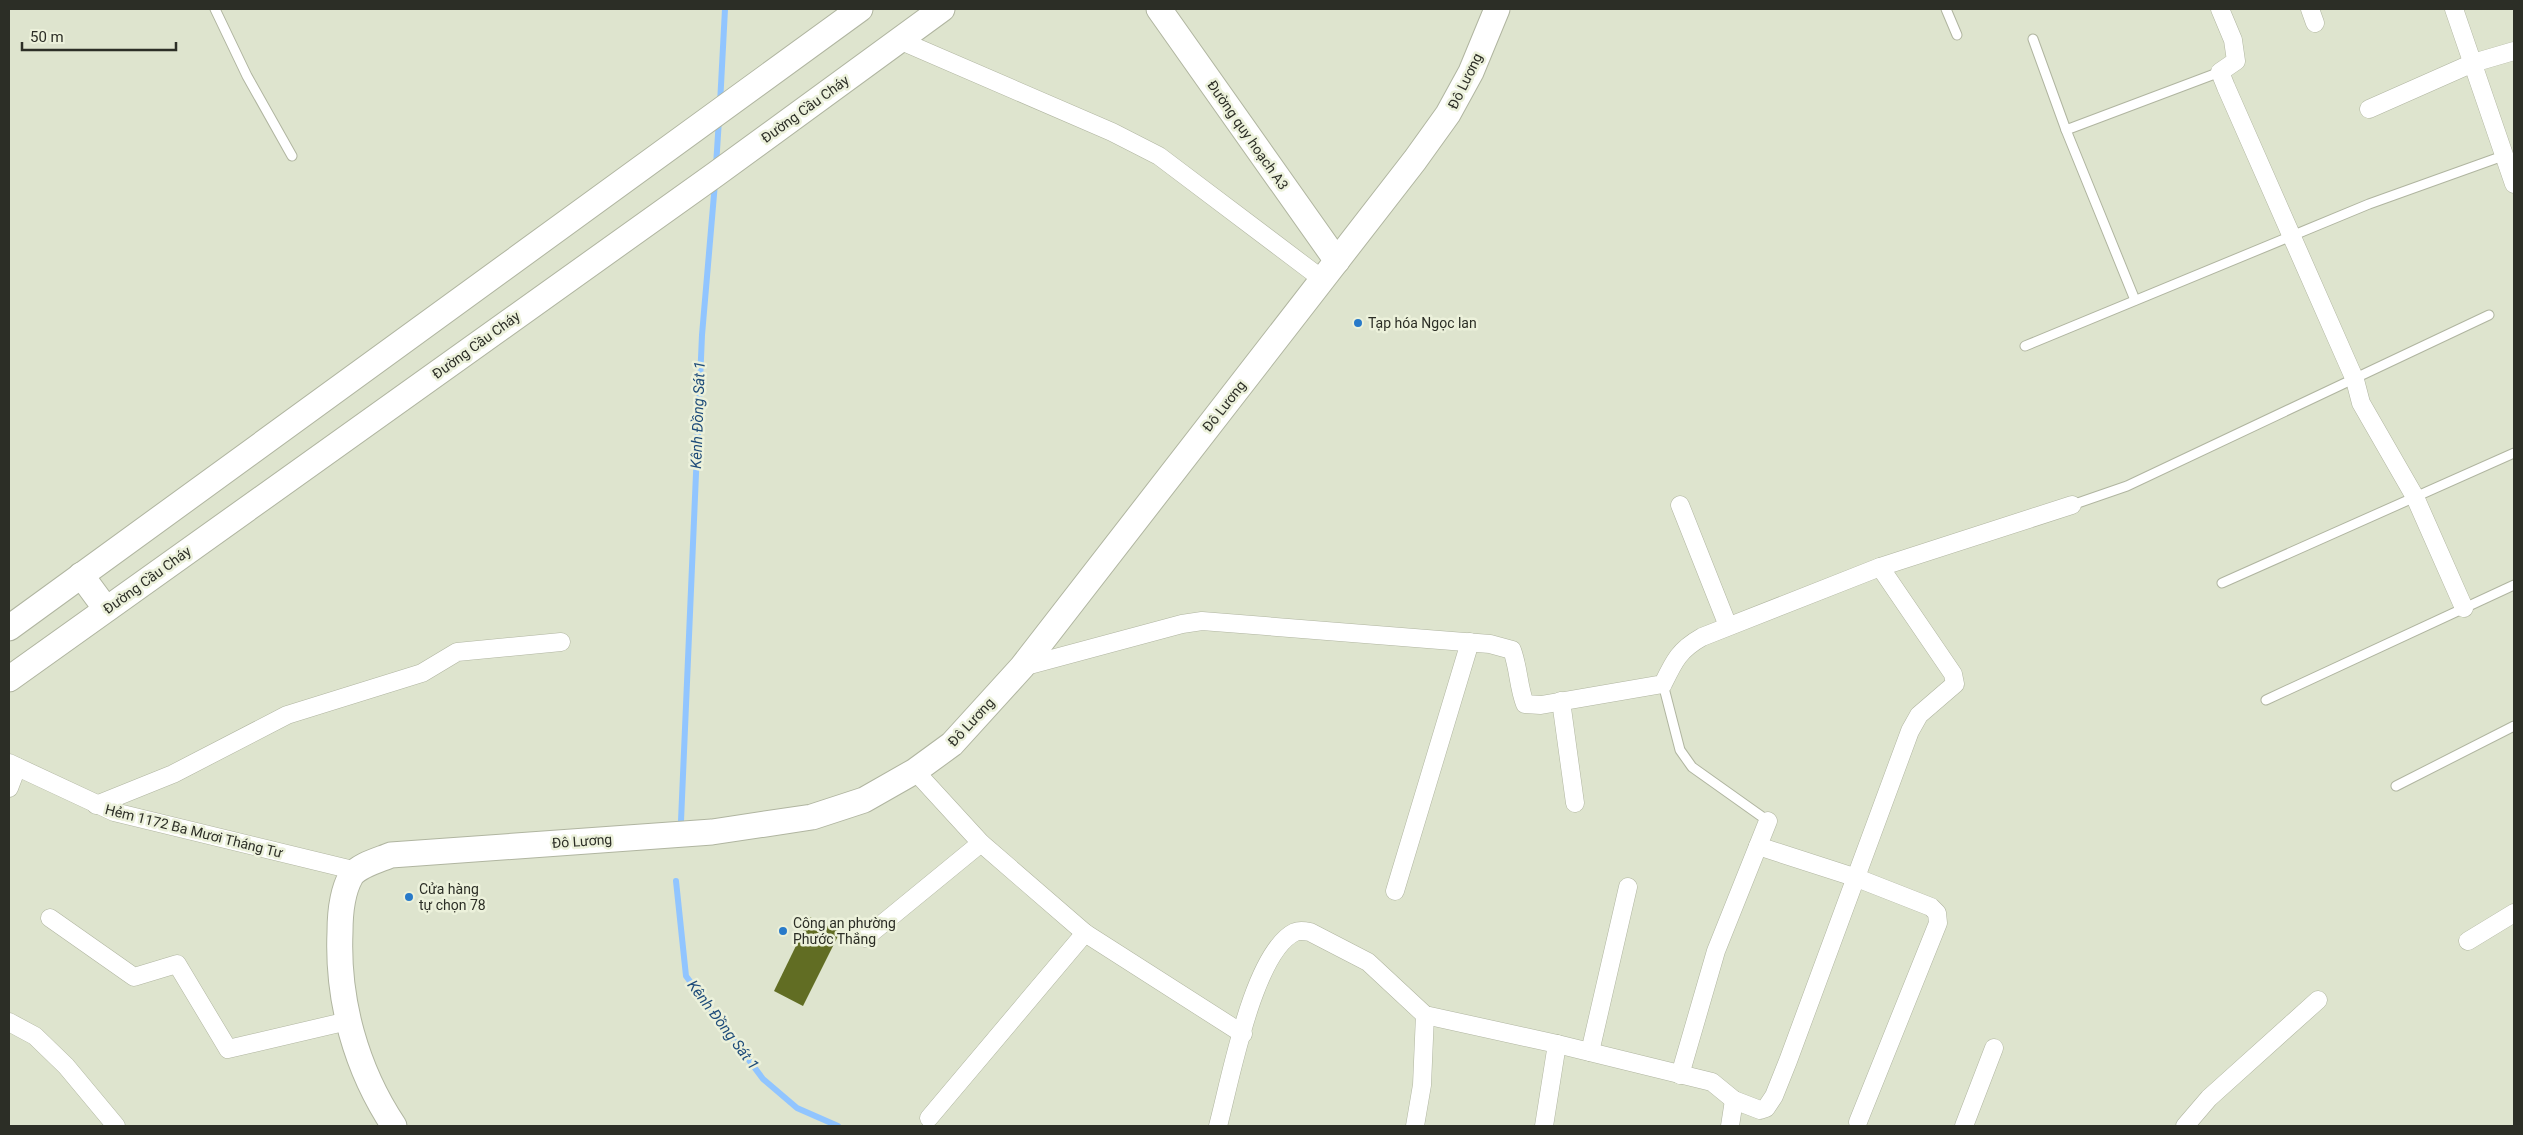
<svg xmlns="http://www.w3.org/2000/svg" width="2523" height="1135" viewBox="0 0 2523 1135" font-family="Roboto,sans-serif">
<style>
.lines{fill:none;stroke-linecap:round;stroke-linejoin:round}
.stream{stroke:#91c5ff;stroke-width:6}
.building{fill:#616d23}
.lane-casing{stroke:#b0b5a0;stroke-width:11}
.street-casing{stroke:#b0b5a0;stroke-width:19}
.secondary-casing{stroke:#b0b5a0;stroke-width:27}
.lane{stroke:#fff;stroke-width:9}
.street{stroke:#fff;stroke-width:18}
.secondary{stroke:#fff;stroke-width:25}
.poi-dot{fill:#287ac9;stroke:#ecf1db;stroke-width:2}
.labels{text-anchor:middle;stroke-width:5;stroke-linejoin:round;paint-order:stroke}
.street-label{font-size:14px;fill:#2c2e26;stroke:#ecf1db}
.poi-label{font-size:14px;fill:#2c2e26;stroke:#ecf1db;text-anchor:start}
.water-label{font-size:15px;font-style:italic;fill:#1d4b79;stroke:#ecf1db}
</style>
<rect width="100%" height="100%" fill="#dee4ce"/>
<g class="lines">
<!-- stream -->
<g class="stream">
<path d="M720 104 725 9"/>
<path d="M716 166 719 119"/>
<path d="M681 821 702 335 715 183"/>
<path d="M676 881 686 976 763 1079 797 1108 838 1126"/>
</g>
</g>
<!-- building -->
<path class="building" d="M810 917 840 932 803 1006 774 991Z"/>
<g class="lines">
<defs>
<g id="lane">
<path d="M215 9 247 76 292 156"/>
<path d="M1946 9 1957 35"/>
<path d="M2033 39 2066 130 2220 72"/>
<path d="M2066 130 2135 300"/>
<path d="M2025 346 2369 204 2503 156"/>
<path d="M2072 505 2127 486 2489 315"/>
<path d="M2222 583 2514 453"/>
<path d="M1663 684 1680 750 1692 767 1768 821"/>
<path d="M2266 700 2514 585"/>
<path d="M2396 786 2514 726"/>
</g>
<g id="street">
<path d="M2220 9 2233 40 2236 61 2220 72 2226 87 2355 380 2361 403 2415 497 2464 608"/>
<path d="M2310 9 2315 23"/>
<path d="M2454 9 2514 184"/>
<path d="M899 40 1112 132 1159 156 1322 279"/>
<path d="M2369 109 2473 63 2514 51"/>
<path d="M1680 505 1728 626"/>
<path d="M1022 667 1182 624 1202 621 1490 644 1512 650C1519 669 1518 686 1525 704L1541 705 1663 684C1674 661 1679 650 1702 637L1880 567 2072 505"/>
<path d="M1561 701 1575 803"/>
<path d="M9 763 114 812 357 871"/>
<path d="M915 771 981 843 1085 933 1243 1034"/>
<path d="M9 788 17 767"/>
<path d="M96 805 173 774 287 715 422 673 457 652 561 642"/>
<path d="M1758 846 1857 878 1931 907 1937 913 1938 923 1858 1122"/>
<path d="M1395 891 1470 642"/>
<path d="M50 918 134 977 177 964 228 1049 348 1021"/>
<path d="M865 938 981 843"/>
<path d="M2468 941 2514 913"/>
<path d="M9 1022 35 1036 66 1066 116 1126"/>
<path d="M1590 1052 1628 887"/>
<path d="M1680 1075 1716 951 1768 821"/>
<path d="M929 1118 1085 933"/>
<path d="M1218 1126C1230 1082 1253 952 1295 932 1300 930 1305 931 1310 932L1368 962 1425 1015 1557 1044 1712 1082 1734 1100 1760 1110 1766 1108 1774 1096 1788 1061 1910 731 1919 715 1955 684 1953 674 1880 567"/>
<path d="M1415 1126 1422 1085 1425 1015"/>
<path d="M1544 1126 1557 1044"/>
<path d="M1730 1126 1734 1100"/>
<path d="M1964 1126 1994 1048"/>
<path d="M2185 1126 2209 1098 2318 1000"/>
</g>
<g id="secondary">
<path d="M1159 9 1337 261"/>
<path d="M81 575 106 609"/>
<path d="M9 628 860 9"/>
<path d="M9 679 716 174 942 9"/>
<path d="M394 1126C356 1069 337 1000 340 932 340 914 342 892 351 876 359 865 379 860 391 855L712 832 812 817 864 800 915 771 952 744 1022 667 1415 160 1448 114 1471 72 1497 9"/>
</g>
</defs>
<!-- lane casing -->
<use href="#lane" class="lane-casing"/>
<!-- street casing -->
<use href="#street" class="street-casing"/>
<!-- secondary casing -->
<use href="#secondary" class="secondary-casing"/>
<!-- lane -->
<use href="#lane" class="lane"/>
<!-- street -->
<use href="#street" class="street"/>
<!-- secondary -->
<use href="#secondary" class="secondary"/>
</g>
<!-- markers -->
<g class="poi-dot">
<circle cx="1358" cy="323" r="5"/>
<circle cx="409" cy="897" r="5"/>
<circle cx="783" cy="931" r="5"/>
</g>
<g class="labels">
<!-- street labels -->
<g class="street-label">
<text transform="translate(1465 81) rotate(-64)" y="5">Đô Lương</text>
<text transform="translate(805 109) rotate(-36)" y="5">Đường Cầu Cháy</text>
<text transform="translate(1248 135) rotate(55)" y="5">Đường quy hoạch A3</text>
<text transform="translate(476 345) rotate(-36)" y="5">Đường Cầu Cháy</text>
<text transform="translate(1224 406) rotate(-52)" y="5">Đô Lương</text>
<text transform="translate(147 580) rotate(-36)" y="5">Đường Cầu Cháy</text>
<text transform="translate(971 722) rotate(-47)" y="5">Đô Lương</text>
<text transform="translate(194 831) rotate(14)" y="5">Hẻm 1172 Ba Mươi Tháng Tư</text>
<text transform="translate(582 841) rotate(-4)" y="5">Đô Lương</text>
</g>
<!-- poi labels -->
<g class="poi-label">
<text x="1368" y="328">Tạp hóa Ngọc lan</text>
<text x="419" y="894">Cửa hàng<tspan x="419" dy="16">tự chọn 78</tspan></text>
<text x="793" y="928">Công an phường<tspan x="793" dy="16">Phước Thắng</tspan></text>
</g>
<!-- water labels -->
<g class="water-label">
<text transform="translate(698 415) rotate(-88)" y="5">Kênh Đồng Sát 1</text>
<text transform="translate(723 1025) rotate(53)" y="5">Kênh Đồng Sát 1</text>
</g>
</g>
<!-- border -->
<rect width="2523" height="1135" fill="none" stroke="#2c2e26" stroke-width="20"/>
<!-- scale -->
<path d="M22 42v8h154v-8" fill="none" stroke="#2c2e26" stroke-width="2.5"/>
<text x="30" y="42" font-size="15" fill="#2c2e26" stroke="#ecf1db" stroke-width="4" paint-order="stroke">50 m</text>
</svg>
